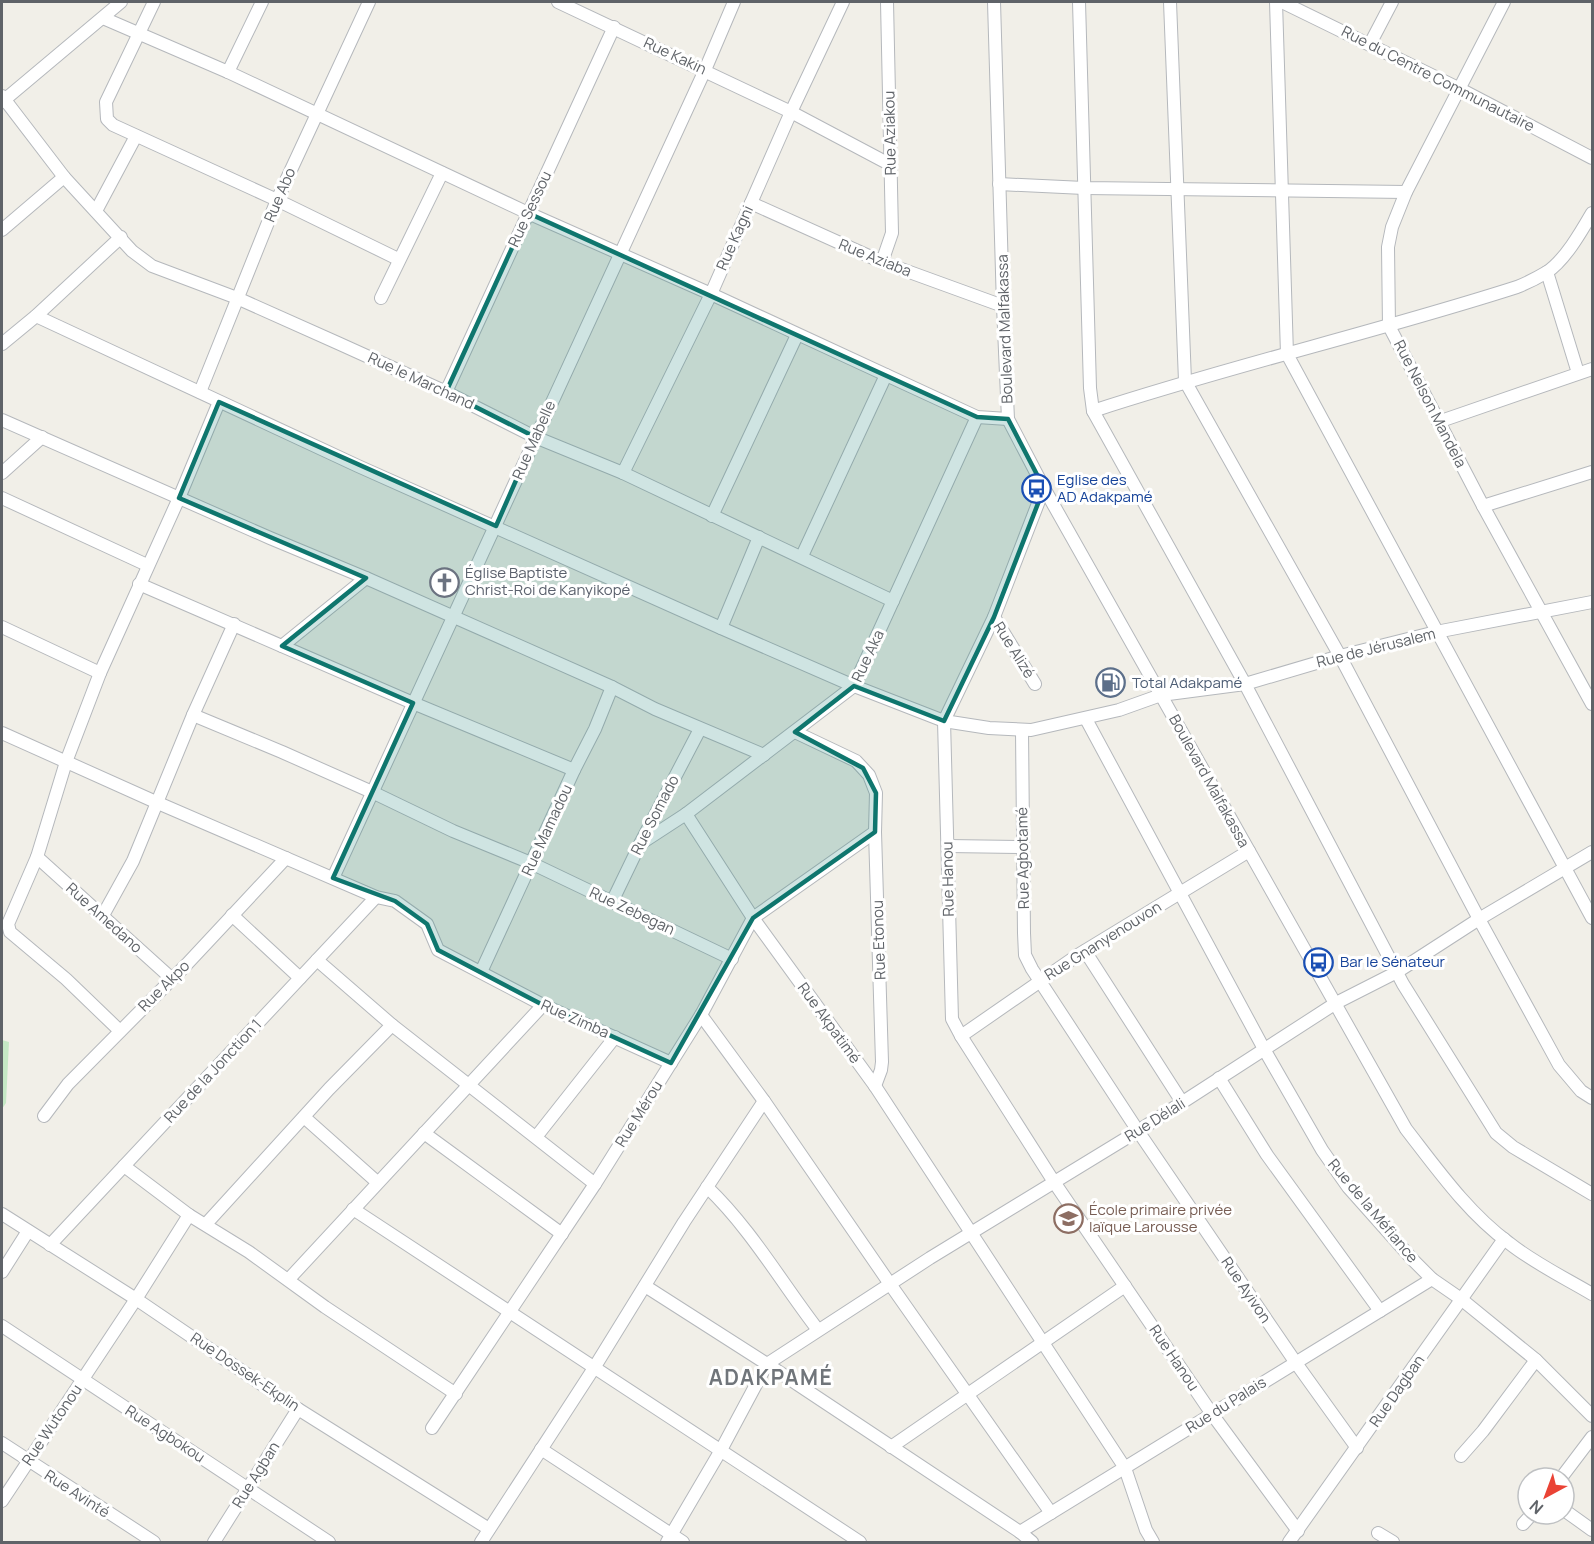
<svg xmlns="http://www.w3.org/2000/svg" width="1594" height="1544" viewBox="0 0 1594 1544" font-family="Manrope,sans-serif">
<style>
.green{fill:#c5e8c5}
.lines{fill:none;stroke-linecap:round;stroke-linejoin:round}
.minor-casing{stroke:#b5b8bc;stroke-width:14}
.minor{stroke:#fff;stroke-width:12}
.marked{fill:#0f766e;fill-opacity:0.2;stroke:#0f766e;stroke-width:4.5;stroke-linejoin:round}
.labels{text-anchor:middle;stroke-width:6;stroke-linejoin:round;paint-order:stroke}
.street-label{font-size:15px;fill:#5f6368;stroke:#fff}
.transit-label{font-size:15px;fill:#164399;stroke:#fff;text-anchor:start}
.worship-label{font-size:15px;fill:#5b616d;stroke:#fff;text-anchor:start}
.service-label{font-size:15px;fill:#4e5e75;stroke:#fff;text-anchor:start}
.education-label{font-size:15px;fill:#785e54;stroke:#fff;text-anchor:start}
.district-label{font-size:21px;font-weight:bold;letter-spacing:1.5px;fill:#70757a;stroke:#fff}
</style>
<rect width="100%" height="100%" fill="#f1efe8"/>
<!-- green -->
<path class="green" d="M2 1040 9 1042 6 1103 2 1109Z"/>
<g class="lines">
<defs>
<g id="minor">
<path d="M154 2 106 102 107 119 113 125 277 200 398 259"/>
<path d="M558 2 791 112 891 165"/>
<path d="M994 2 1003 306 1008 419 1044 488 1406 1129C1437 1169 1468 1213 1509 1243 1534 1263 1565 1278 1592 1294"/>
<path d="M1079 2 1090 388 1093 411 1245 684 1403 984 1496 1133 1513 1147 1592 1194"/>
<path d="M1170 2 1185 381 1340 656 1479 919 1559 1065 1581 1091 1592 1098"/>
<path d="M1276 2 1287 354 1592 918"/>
<path d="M1282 2 1460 89 1592 158"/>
<path d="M1504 2 1406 192 1392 227 1388 247 1389 326 1483 506 1592 704"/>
<path d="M103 18 228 72 528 213 711 294 977 417 1008 419"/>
<path d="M1370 44 1392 2"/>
<path d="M228 72 262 2"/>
<path d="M2 96 64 177 132 251 152 266 237 298 340 344 446 392 535 437 623 473 893 601"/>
<path d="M2 102 121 2"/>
<path d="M999 184 1084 188 1406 192"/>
<path d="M751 203 882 262 1003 306"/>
<path d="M96 211 136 136"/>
<path d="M2 230 64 177"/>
<path d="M882 262 892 233 887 2"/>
<path d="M1547 272 1578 373"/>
<path d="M381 298 442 173"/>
<path d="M36 316 358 466 721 628 854 686 944 721 989 728 1031 730 1119 710 1161 695 1245 684 1340 656 1436 632 1592 602"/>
<path d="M2 344 36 316 121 237"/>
<path d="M200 392 277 200 369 2"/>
<path d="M446 392 614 27"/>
<path d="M1093 411C1233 365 1377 332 1517 287 1527 283 1537 278 1547 272 1565 260 1581 232 1592 213"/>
<path d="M2 420 270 538 366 578 612 687 655 709 764 755"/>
<path d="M1438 422 1592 369"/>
<path d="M2 473 42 437"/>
<path d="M623 473 711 294 791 112 843 2"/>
<path d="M1044 488 994 617 944 721 952 1019 961 1036 1054 1182 1212 1414 1298 1531"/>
<path d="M2 498 147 565"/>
<path d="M1483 506 1592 472"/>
<path d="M712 516 797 335"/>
<path d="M802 556 886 375"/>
<path d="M139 584 413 703 574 770"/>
<path d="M994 617 1035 684"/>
<path d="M2 627 100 673"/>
<path d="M721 628 759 537"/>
<path d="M282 646 366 578"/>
<path d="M193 715 282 752 372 792 453 831 531 863 732 959"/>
<path d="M1086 719 1264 1049 1322 1150 1348 1187 1413 1260 1432 1279 1461 1299 1536 1360 1592 1416"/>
<path d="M1022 731 1024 933 1025 955 1032 969 1138 1131 1296 1363 1357 1448"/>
<path d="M795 732 856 761 869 775 876 793 875 832 882 1062 881 1070 875 1086"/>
<path d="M2 733 158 803 376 897 395 901 427 924 438 950 543 1005 671 1063"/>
<path d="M686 814 753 918 875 1086 1125 1468 1146 1530 1153 1542"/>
<path d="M640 844 686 814 854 686 977 417"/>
<path d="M948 846 1023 847"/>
<path d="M37 857 171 978"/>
<path d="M333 878 705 70 734 2"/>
<path d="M612 902 640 844 700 729"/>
<path d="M232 915 300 978"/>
<path d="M102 917 133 861 193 715 234 624"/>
<path d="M1085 951 1182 1102"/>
<path d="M317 960 392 1025 595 1184"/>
<path d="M481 972 574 770 595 729 612 687"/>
<path d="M701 1015 764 1101 890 1284 1051 1513"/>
<path d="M120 1031 66 979 10 932 8 924 37 857 66 762 100 673 179 498 219 402"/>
<path d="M961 1036 1078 955 1249 851"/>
<path d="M1219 1078 1267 1155 1380 1311"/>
<path d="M44 1116 68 1084 187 964 286 858"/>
<path d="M304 1117 377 1182"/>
<path d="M424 1133 562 1234"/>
<path d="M536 1137 615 1037"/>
<path d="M124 1166 189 1215 249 1252 325 1307 456 1394"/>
<path d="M707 1187C751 1229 781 1282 818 1330"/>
<path d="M353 1209 860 1542"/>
<path d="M2 1214 136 1299 298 1409 489 1529"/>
<path d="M206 1224 329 1089 392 1025"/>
<path d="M50 1245 376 897"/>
<path d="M2 1272 28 1231"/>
<path d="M289 1279 543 1005"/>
<path d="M645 1286 767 1364 1020 1532 1032 1542"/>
<path d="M2 1326 329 1542"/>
<path d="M432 1428 595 1184 701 1015 753 918 875 832"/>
<path d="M2 1443 154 1542"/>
<path d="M891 1447 1125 1286"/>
<path d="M541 1449 683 1542"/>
<path d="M1461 1456 1483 1431 1536 1360"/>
<path d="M1561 1478 1592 1437"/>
<path d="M2 1501 136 1299 189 1215"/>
<path d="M1564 1510 1592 1530"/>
<path d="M1523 1524 1532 1514"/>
<path d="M1020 1532 1432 1279"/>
<path d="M1378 1533 1393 1542"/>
<path d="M214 1542 298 1409"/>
<path d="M481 1542 594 1368 684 1222 764 1101"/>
<path d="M667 1542 721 1450 767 1364 930 1258 1138 1131 1336 1003 1397 972 1479 919 1592 852"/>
<path d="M1289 1542 1504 1239"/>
</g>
</defs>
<!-- minor casing -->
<use href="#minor" class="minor-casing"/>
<!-- minor -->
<use href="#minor" class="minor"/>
</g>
<!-- marked area -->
<path class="marked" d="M528 213 977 417 1008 419 1044 488 994 617 944 721 854 686 795 732 863 768 876 793 875 832 753 918 671 1063 543 1005 438 950 427 924 395 901 333 878 413 703 282 646 366 578 179 498 219 402 496 526 535 437 446 392Z"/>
<!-- icons -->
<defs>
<symbol id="bus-ring" viewBox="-11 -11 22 22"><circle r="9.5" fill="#fff" stroke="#1a4fb4" stroke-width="1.5"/><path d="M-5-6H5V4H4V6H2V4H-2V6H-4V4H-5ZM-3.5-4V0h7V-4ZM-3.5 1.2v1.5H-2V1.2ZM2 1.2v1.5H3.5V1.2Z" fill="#1a4fb4"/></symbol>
<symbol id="church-ring" viewBox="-11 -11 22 22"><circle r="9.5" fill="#fff" stroke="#6b7280" stroke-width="1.5"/><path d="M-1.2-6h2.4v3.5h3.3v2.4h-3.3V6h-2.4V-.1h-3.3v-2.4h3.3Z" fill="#6b7280"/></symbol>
<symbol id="fuel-ring" viewBox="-11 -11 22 22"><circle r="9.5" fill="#fff" stroke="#5c6f8a" stroke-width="1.5"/><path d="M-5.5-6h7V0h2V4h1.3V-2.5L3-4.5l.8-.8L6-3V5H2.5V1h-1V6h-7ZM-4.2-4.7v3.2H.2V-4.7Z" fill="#5c6f8a"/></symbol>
<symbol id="school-ring" viewBox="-11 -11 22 22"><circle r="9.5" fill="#fff" stroke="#8d6e63" stroke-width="1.5"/><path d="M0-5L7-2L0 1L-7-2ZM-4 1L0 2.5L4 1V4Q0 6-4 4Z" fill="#8d6e63"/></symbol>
</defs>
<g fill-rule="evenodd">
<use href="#bus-ring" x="1020" y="472" width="33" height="33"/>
<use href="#church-ring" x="428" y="566" width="33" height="33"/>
<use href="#fuel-ring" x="1094" y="666" width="33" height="33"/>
<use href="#bus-ring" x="1302" y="946" width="33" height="33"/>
<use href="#school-ring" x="1052" y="1202" width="33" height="33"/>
</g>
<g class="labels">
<!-- street labels -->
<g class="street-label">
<text transform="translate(675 56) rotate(25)" y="5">Rue Kakin</text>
<text transform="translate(1438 79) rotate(27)" y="5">Rue du Centre Communautaire</text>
<text transform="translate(890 133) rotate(-91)" y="5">Rue Aziakou</text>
<text transform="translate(280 195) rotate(-67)" y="5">Rue Abo</text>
<text transform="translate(530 209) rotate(-65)" y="5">Rue Sessou</text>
<text transform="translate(735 238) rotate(-66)" y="5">Rue Kagni</text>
<text transform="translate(875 258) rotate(22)" y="5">Rue Aziaba</text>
<text transform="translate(1005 329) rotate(-92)" y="5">Boulevard Malfakassa</text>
<text transform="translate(421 381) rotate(25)" y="5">Rue le Marchand</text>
<text transform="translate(1430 404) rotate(63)" y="5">Rue Nelson Mandela</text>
<text transform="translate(534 440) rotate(-66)" y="5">Rue Mabelle</text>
<text transform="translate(1376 648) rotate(-14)" y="5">Rue de Jérusalem</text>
<text transform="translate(1014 650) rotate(58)" y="5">Rue Alizé</text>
<text transform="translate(868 656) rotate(-65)" y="5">Rue Aka</text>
<text transform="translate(1209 781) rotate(61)" y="5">Boulevard Malfakassa</text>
<text transform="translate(655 815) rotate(-63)" y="5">Rue Somado</text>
<text transform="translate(547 830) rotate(-65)" y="5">Rue Mamadou</text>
<text transform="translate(1023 858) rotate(-91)" y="5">Rue Agbotamé</text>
<text transform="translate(948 879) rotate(-91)" y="5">Rue Hanou</text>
<text transform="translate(632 911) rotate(25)" y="5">Rue Zebegan</text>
<text transform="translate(104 918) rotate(42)" y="5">Rue Amedano</text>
<text transform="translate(879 940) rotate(-92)" y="5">Rue Etonou</text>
<text transform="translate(1103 941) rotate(-32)" y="5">Rue Gnanyenouvon</text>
<text transform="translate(164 986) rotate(-45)" y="5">Rue Akpo</text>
<text transform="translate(575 1019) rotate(24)" y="5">Rue Zimba</text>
<text transform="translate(829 1023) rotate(54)" y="5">Rue Akpatimé</text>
<text transform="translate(213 1071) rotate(-47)" y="5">Rue de la Jonction 1</text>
<text transform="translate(639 1114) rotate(-58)" y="5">Rue Mérou</text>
<text transform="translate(1155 1120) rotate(-32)" y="5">Rue Délali</text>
<text transform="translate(1373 1211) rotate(50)" y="5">Rue de la Méfiance</text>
<text transform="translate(1246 1290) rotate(56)" y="5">Rue Ayivon</text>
<text transform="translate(1174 1358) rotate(56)" y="5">Rue Hanou</text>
<text transform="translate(245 1372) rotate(34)" y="5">Rue Dossek-Ekplin</text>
<text transform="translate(1397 1391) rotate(-55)" y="5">Rue Dagban</text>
<text transform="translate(1226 1405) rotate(-32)" y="5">Rue du Palais</text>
<text transform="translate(52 1425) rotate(-56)" y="5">Rue Wutonou</text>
<text transform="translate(165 1434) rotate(33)" y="5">Rue Agbokou</text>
<text transform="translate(256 1475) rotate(-58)" y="5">Rue Agban</text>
<text transform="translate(77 1494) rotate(33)" y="5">Rue Avinté</text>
</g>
<!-- transit labels -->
<g class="transit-label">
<text x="1057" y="485">Eglise des<tspan x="1057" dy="17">AD Adakpamé</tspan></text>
<text x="1340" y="967">Bar le Sénateur</text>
</g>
<!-- worship labels -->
<g class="worship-label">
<text x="465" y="578">Église Baptiste<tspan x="465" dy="17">Christ-Roi de Kanyikopé</tspan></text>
</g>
<!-- service labels -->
<g class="service-label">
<text x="1132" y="688">Total Adakpamé</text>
</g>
<!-- education labels -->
<g class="education-label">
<text x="1089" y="1215">École primaire privée<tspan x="1089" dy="17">laïque Larousse</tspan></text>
</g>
<!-- district labels -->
<g class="district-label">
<text x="771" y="1385">ADAKPAMÉ</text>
</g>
</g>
<!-- border -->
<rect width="1594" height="1544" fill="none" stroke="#5f6368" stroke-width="6"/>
<!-- north arrow -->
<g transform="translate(1546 1496) rotate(221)"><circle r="28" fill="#ffffff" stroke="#bfc1c3" stroke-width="1.5"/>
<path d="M0-4.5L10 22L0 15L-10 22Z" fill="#ea4335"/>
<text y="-9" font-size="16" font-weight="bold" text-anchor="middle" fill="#5f6368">N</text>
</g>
</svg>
